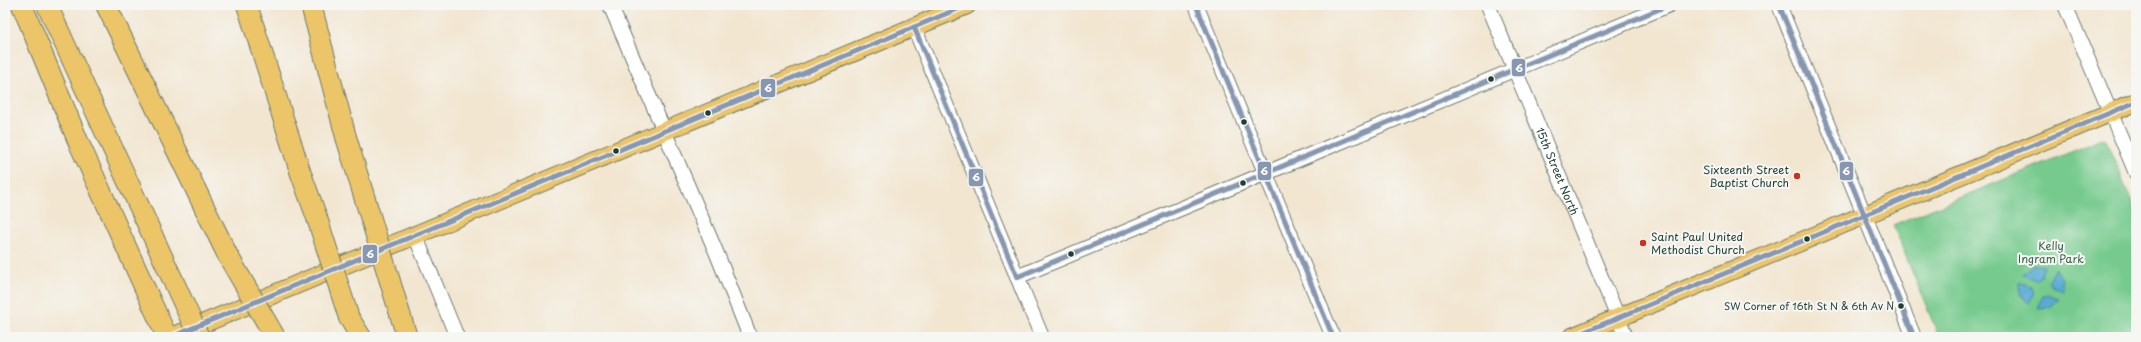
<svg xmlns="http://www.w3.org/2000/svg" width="2141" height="342" viewBox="0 0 2141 342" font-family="'Playpen Sans',sans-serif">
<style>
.green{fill:#76ca8d;stroke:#4a8460}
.water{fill:#58abd4;stroke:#3c7484}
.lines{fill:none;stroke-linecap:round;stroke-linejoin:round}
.minor-casing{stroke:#69786b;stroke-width:16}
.major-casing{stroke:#69786b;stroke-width:20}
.highway-casing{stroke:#69786b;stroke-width:22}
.minor{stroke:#fff;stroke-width:14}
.major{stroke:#ecc569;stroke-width:18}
.highway{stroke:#ecc569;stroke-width:20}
.highway-bridge-casing{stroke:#69786b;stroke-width:22;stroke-linecap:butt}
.highway-bridge{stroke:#ecc569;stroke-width:20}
.bus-1-casing{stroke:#f6f6f2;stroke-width:8}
.bus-1{stroke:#8797b1;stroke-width:5}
.bus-dot{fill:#1f3d34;stroke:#f6f6f2;stroke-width:1.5}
.poi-dot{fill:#c8321e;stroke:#f6f6f2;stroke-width:1.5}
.labels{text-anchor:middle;stroke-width:4;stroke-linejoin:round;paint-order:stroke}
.bus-label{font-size:10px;fill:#1f3d34;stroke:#f6f6f2;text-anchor:end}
.poi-label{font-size:11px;fill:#1f3d34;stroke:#f6f6f2;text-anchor:end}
.street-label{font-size:11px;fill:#1f3d34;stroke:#f6f6f2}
.park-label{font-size:11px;fill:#35604a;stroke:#f6f6f2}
.line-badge{stroke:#f6f6f2;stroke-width:1.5}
.badge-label{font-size:11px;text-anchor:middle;font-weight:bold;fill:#fff}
</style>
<rect width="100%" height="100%" fill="#f6f6f2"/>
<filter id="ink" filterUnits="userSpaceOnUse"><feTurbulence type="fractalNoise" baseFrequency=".025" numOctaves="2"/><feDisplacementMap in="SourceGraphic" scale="8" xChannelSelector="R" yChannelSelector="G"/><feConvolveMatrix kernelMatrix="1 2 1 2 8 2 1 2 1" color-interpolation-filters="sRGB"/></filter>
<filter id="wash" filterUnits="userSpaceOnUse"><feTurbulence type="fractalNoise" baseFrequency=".012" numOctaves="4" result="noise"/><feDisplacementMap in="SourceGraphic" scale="16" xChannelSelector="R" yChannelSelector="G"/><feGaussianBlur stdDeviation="0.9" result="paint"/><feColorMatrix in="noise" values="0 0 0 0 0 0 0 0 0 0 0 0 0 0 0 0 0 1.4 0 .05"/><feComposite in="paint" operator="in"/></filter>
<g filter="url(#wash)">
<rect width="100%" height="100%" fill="#f2e6d1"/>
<!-- green -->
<path class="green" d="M2105 138 2136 213V337H1939L1893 225Z"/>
<!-- water -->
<g class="water">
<path d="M2040 265 2044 266 2039 278 2035 280 2023 274 2032 266Z"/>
<path d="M2054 268 2062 279 2063 291 2050 285 2048 281Z"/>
<path d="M2020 282 2032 288 2034 292 2029 304 2020 294Z"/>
<path d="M2047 294 2059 299 2050 307 2038 308 2043 296Z"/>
</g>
</g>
<g filter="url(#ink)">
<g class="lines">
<defs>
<g id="minor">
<path d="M610 5 717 254 750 337"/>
<path d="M1196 5 1333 337"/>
<path id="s1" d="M1488 5 1626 337"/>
<path d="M1779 5 1914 337"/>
<path d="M2065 5 2136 173"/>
<path d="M914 27 1042 337"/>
<path d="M415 235 457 337"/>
<path d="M1017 277 1669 5"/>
</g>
<g id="major">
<path d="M171 337 967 5"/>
<path d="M1572 337 2136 102"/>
</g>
<g id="highway">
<path d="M22 5 78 141 167 337"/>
<path d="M106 5 228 256"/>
<path d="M247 5 300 171 317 218"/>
<path d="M311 5 346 137"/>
<path d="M349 318 361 337"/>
</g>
</defs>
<!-- minor casing -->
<use href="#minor" class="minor-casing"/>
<!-- major casing -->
<use href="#major" class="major-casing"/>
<!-- highway casing -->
<use href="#highway" class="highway-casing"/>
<!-- minor -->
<use href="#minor" class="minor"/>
<!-- major -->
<use href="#major" class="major"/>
<!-- highway -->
<use href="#highway" class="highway"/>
<defs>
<g id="highway-bridge">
<path d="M47 5 199 337"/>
<path d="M346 137 407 337"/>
<path d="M317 218 349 318"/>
<path d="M228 256 275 337"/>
</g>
</defs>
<!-- highway-bridge casing -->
<use href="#highway-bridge" class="highway-bridge-casing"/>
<!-- highway-bridge -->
<use href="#highway-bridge" class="highway-bridge"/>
<defs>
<g id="bus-1">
<path d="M1196 5 1333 337"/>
<path d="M1779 5 1914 337"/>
<path d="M914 27 1017 277 1669 5"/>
<path d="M171 337 967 5"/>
<path d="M1572 337 2136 102"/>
</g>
</defs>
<!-- bus-1 casing -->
<use href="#bus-1" class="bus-1-casing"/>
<!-- bus-1 -->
<use href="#bus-1" class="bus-1"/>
</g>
</g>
<!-- markers -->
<g class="bus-dot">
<circle cx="1491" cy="79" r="3.5"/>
<circle cx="708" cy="113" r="3.5"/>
<circle cx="1244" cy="122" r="3.5"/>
<circle cx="616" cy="151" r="3.5"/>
<circle cx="1243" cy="183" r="3.5"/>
<circle cx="1807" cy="239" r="3.5"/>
<circle cx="1071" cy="254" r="3.5"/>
<circle cx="1901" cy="306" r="3.5"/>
</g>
<g class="poi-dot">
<circle cx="1797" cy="176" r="4"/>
<circle cx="1643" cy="243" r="4"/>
</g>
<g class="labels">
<!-- bus labels -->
<g class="bus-label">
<text x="1894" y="310">SW Corner of 16th St N &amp; 6th Av N</text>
</g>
<!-- poi labels -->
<g class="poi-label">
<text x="1789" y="174">Sixteenth Street<tspan x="1789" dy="13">Baptist Church</tspan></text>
<text x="1651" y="241" text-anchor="start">Saint Paul United<tspan x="1651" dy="13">Methodist Church</tspan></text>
</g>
<!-- street labels -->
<g class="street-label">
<text dy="4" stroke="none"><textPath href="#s1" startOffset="180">15th Street North</textPath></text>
</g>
<!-- park labels -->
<g class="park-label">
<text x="2051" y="250">Kelly<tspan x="2051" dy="13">Ingram Park</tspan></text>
</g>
</g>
<g class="line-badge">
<rect x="1511" y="58" width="15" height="19" rx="4" fill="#8797b1"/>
<rect x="760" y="78" width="16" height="20" rx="4" fill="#8797b1"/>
<rect x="1257" y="161" width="15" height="20" rx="4" fill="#8797b1"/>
<rect x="1839" y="161" width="15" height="20" rx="4" fill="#8797b1"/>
<rect x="968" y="168" width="16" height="19" rx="4" fill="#8797b1"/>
<rect x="362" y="244" width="16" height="20" rx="4" fill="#8797b1"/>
</g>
<g class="badge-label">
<text x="1519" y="72">6</text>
<text x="768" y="92">6</text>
<text x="1264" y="175">6</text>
<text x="1846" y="175">6</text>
<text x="976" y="181">6</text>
<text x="370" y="258">6</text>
</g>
<!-- margin -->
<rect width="2141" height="342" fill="none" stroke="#f6f6f2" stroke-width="20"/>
</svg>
